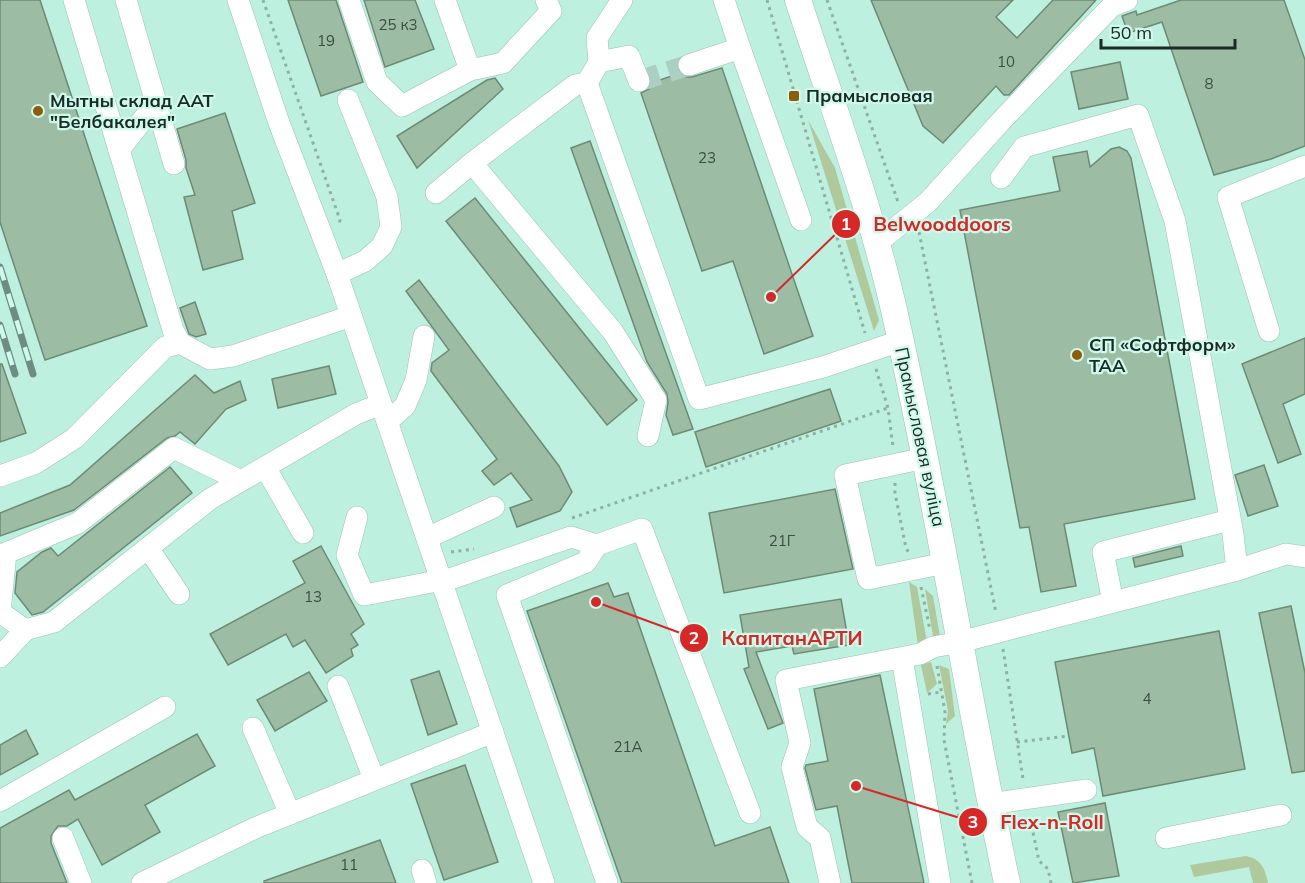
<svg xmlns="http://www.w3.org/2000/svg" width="1305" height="883" viewBox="0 0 1305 883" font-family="Mulish,sans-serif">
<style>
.built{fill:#bdf0de}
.green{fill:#b0c99c}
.building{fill:#9dbca4;stroke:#6d8b74;stroke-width:1.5}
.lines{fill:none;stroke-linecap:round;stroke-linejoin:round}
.minor-tunnel{stroke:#abd0c3;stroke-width:21;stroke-dasharray:21 10;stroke-linecap:butt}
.minor-casing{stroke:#9ac3b4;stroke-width:22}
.major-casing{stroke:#9ac3b4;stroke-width:27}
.path{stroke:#8fb0a4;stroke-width:3;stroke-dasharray:3 4.5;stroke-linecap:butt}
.minor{stroke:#fff;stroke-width:21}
.major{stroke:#fff;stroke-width:26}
.rail-casing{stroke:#6f8c82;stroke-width:7}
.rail{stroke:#cffaeb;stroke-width:4.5;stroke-dasharray:14;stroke-linecap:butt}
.poi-dot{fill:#8e5d09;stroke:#cffaeb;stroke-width:2}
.labels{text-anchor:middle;stroke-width:4.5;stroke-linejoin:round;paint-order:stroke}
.number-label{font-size:15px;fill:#3b4e44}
.poi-label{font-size:18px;font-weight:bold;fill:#1a2a24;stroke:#cffaeb;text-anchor:start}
.street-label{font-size:18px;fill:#1a2a24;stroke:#cffaeb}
.leader{fill:none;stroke:#d62828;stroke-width:2}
.callout-dot{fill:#d62828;stroke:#cffaeb;stroke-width:2}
.mark-label{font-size:18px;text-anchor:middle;font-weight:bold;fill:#fff}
.callout-label{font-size:20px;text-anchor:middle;font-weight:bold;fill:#d62828;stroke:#cffaeb;stroke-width:4.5;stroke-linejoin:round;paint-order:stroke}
</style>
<rect width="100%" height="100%" fill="#cffaeb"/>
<!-- built -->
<rect class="built" x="0" y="0" width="1305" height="883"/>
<!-- green -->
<g class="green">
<path d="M808 120 835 168 879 320 874 331Z"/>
<path d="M909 582 917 587 927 642 918 646Z"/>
<path d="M925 589 933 596 940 636 934 642Z"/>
<path d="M931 662 937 684 927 693 921 665Z"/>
<path d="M939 665 949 669 955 716 946 724 948 711Z"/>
<path d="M1246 856C1261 859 1265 868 1268 883H1253L1249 867 1194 877 1190 865Z"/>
</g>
<!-- building -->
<g class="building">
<path d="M0 0H40L147 326 45 360 0 222Z"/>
<path d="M288 0H336L363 82 321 96Z"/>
<path d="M364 0H415L434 49 385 67Z"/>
<path d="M871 0H1013L996 17 1017 38 1053 0H1096L1009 95H1004L996 86 943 143 923 126Z"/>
<path d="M1181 0H1284L1305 60V146L1271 159 1214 175 1162 22 1128 33 1122 16 1136 11 1137 15Z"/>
<path d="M1120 62 1128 99 1079 109 1071 72Z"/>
<path d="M722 68 813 336 764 354 733 261 702 271 641 93 649 89 651 83 680 73 686 77H692Z"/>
<path d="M495 78 503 89 417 168 397 136 487 80Z"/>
<path d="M225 113 255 203 232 211 243 259 203 270 184 197 195 195 186 168V160L177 129Z"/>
<path d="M590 141 693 429 673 435 666 415 668 403 667 394 647 362 571 148Z"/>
<path d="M1119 147 1127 151 1131 158 1195 499 1064 524 1076 586 1041 592 1029 527 1020 528 960 210 1060 191 1053 157 1087 151 1090 167 1111 149Z"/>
<path d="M475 198 637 400 607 425 446 221Z"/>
<path d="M419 280 559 466 572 492 560 511 517 527 510 508 532 500 511 473 494 485 482 471 497 459 431 371 432 363 449 350 406 291Z"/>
<path d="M195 302 206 334 196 337 189 334 180 308Z"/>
<path d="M1305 338V394L1283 404 1301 454 1278 463 1242 364Z"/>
<path d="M0 364H2L26 433 0 442Z"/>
<path d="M329 366 336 394 278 408 272 379Z"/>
<path d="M195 375 214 393 240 381 246 400 226 409 195 444 180 432 175 436 167 438 74 510 0 536V513L70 485Z"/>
<path d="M830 389 841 421 706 467 695 432Z"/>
<path d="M1264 465 1278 506 1248 516 1235 475Z"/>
<path d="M170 467 192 493 43 612 32 615 15 593 17 572 42 552 51 548 58 556Z"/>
<path d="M835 489 853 569 724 593 709 513Z"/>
<path d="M321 546 364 624 351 634 358 645 351 649 353 656 326 673 305 640 293 647 286 634 228 665 210 634 305 583 293 561Z"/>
<path d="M1181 546 1183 556 1135 567 1133 558Z"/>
<path d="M608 583 614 597 628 593 715 846 770 827 789 883H622L527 611Z"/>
<path d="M841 599 849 645 794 654 792 646 756 652 783 723 768 729 744 669 749 667 740 615Z"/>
<path d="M1291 606 1305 673V771L1292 773 1259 613Z"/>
<path d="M1219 631 1245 769 1103 796 1094 748 1072 753 1055 662Z"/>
<path d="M439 671 457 724 428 735 411 680Z"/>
<path d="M309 672 327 701 275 731 257 700Z"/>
<path d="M880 675 924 883H852L837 806 816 810 805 768 806 765 828 761 814 689Z"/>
<path d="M26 730 38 754 0 775V745Z"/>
<path d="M197 734 215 766 145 805 160 832 102 865 78 819 67 826H58L51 836V843L67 883H0V828L69 790 75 800Z"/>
<path d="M465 765 498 862 444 880 411 784Z"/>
<path d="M1105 803 1119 876 1073 883 1058 812Z"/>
<path d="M380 840 396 883H264V881Z"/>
</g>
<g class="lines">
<!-- minor-tunnel -->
<path class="minor-tunnel" d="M639 81 689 65"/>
<defs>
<g id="minor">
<path d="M74 0 173 330 180 343 210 359 233 356 351 316"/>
<path d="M126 0 174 164"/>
<path d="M238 0 279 123 337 274 544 883"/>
<path d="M349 0 377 82 402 106 470 70 445 0"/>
<path d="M724 0 740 48"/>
<path d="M599 62 597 38 622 0"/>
<path d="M689 65 740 48 801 220"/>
<path d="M470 70 503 63 551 11 546 0"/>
<path d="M587 83 599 62 629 56 639 81"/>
<path d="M119 150 156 103"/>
<path d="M1001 178 1024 147 1138 115 1175 221 1233 534 1237 570"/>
<path d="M436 193 472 163"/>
<path d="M877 243 928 202 1002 120 1112 6 1127 0"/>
<path d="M337 274 365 261 382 246 391 227 387 197 348 100"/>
<path d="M1269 331 1228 197 1305 166"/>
<path d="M387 422 405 406 416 380 424 336"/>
<path d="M648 436 656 400 613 332 472 163 575 85 587 83 699 399 823 367 900 341"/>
<path d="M925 458 845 475 868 579 945 563"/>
<path d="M265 467 303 533"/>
<path d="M0 476 36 463 75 438 165 347 180 343"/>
<path d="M241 481 174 448 78 523 6 553 0 612 25 630 54 622 210 499 356 414 381 404"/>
<path d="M357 517 347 555 364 595 453 578 571 537 597 545"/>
<path d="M427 538 494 507"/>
<path d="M148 548 179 594"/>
<path d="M1113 602 1103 552 1230 520"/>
<path d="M0 657 25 630"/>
<path d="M902 658 940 883"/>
<path d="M338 686 374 779"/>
<path d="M253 728 290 814"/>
<path d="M0 801 165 707"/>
<path d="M990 804 1086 790"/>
<path d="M63 838 81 883"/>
<path d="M1166 838 1281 815"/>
<path d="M422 870 426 883"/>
<path d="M142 883 255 828 493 732"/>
<path d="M607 883 507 595 586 562 597 545 642 529 750 813"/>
<path d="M830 883 820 838 807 827 792 767 800 743 786 680 920 654 933 647 960 642 1237 570 1286 554 1305 557"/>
</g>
<path id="major" d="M798 0C832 105 872 210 896 319 938 506 967 695 1007 883"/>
</defs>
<!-- minor casing -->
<use href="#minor" class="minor-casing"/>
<!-- major casing -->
<use href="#major" class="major-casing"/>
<!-- path -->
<g class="path">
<path d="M263 0 340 220 339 224"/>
<path d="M767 0 865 333"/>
<path d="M827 0 898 202"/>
<path d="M919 232 996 613"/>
<path d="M876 369 888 408 893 447"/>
<path d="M895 483V493L906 548 909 553"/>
<path d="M572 518 888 408"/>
<path d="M451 552 474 549"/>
<path d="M921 587 930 630"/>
<path d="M1003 649 1023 779"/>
<path d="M937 666 945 712 944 740 972 883"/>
<path d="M928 694 941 692"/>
<path d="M1017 742 1069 736"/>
<path d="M1030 818 1039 861 1048 869 1051 883"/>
</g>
<!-- minor -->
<use href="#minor" class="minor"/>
<!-- major -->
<use href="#major" class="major"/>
<defs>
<g id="rail">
<path d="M0 267 33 374"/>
<path d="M0 325 15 374"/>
</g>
</defs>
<!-- rail casing -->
<use href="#rail" class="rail-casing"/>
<!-- rail -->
<use href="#rail" class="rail"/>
</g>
<!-- markers -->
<g class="poi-dot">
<rect x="788" y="90" width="12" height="12" rx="3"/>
<circle cx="38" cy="111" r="6"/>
<circle cx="1077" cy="355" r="6"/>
</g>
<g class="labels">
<!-- number labels -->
<g class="number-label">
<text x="398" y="30">25 к3</text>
<text x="326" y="46">19</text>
<text x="1006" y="67">10</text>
<text x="1209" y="89">8</text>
<text x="707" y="163">23</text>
<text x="782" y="546">21Г</text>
<text x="313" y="602">13</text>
<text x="1147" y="704">4</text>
<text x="628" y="752">21А</text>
<text x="349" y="870">11</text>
</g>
<!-- poi labels -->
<g class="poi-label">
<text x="806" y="102">Прамысловая</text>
<text x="50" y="107">Мытны склад ААТ<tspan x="50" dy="21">"Белбакалея"</tspan></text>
<text x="1089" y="351">СП «Софтформ»<tspan x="1089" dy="21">ТАА</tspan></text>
</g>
<!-- street labels -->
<g class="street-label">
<text transform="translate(920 437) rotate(78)" y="6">Прамысловая вуліца</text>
</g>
</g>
<!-- callouts -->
<path class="leader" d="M771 297L846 224M596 602L694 638M856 786L973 822"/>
<g class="callout-dot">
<circle cx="771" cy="297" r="6"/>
<circle cx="596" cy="602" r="6"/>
<circle cx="856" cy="786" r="6"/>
<circle cx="846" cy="224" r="15"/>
<circle cx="694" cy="638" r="15"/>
<circle cx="973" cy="822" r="15"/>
</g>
<g class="mark-label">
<text x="846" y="230">1</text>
<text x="694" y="644">2</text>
<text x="973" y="828">3</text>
</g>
<g class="callout-label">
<text x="942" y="231">Belwooddoors</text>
<text x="792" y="645">КапитанАРТИ</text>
<text x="1052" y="829">Flex-n-Roll</text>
</g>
<!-- scale -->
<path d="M1101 39v9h134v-9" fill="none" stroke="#1a2a24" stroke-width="3"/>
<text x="1110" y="39" font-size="18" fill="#1a2a24" stroke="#cffaeb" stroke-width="4.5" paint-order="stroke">50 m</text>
</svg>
